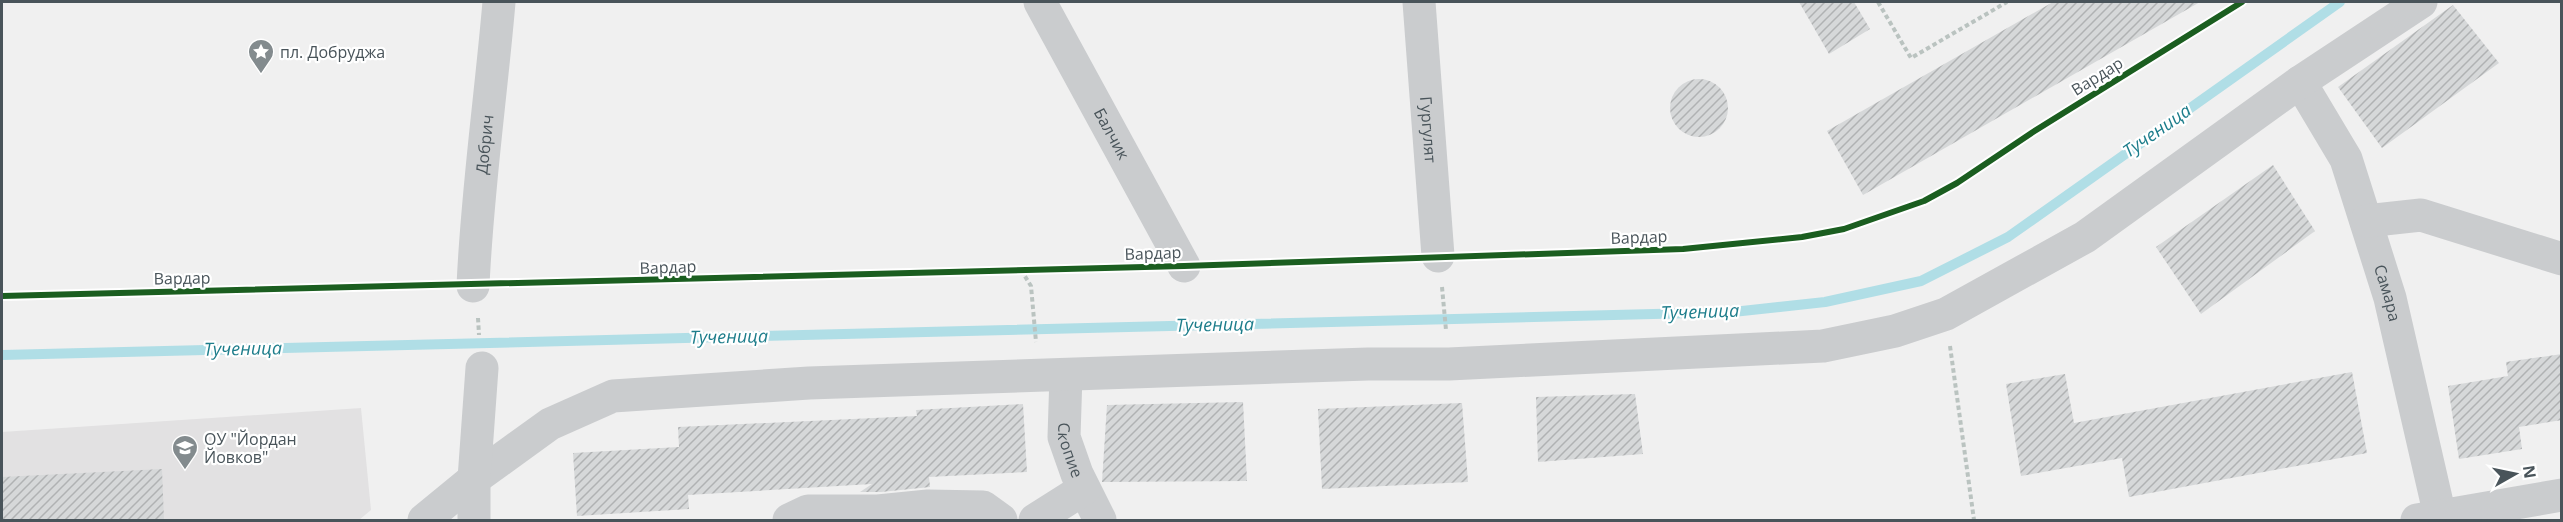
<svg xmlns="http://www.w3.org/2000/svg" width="2563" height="522" viewBox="0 0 2563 522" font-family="'Open Sans',sans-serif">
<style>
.education{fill:#e2e1e2}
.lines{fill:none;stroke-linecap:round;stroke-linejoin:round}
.stream{stroke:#b0dee6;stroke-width:10}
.building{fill:url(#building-hatch)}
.path{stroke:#bac3c0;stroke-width:4;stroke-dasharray:4.5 3;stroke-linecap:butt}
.minor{stroke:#caccce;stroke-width:33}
.cycleway-casing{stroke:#fff;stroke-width:10}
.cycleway{stroke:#1b5e20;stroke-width:6}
.labels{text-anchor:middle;stroke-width:4.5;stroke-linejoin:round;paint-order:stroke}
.poi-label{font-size:16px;fill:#49545a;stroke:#fff;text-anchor:start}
.street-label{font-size:16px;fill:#49545a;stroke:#fff}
.water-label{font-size:18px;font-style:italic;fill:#1d7d8b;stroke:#fff}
</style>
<defs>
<pattern id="building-hatch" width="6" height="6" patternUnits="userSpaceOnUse" patternTransform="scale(1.5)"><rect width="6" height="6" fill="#d6d8d9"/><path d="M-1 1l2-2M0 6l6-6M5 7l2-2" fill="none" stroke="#b0b2b3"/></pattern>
</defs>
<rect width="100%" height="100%" fill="#f0f0f0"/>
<!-- education -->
<path class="education" d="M361 408 371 510 359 520H2V432Z"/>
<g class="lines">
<!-- stream -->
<path class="stream" d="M2 355 1733 312 1825 302 1921 281 2008 237 2340 2"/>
</g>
<!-- building -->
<g class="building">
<path d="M1799 2H1854L1870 29 1829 54Z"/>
<path d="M2053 2H2200L1863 195 1827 131Z"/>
<path d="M2453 5 2499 63 2382 148 2338 87Z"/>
<circle cx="1699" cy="108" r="29"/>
<path d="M2273 165 2315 231 2201 314 2156 247Z"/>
<path d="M2562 354V420L2519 427 2522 449 2459 459 2448 386 2508 376 2506 362Z"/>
<path d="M2352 372 2367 453 2129 497 2122 458 2021 476 2006 384 2065 374 2074 423Z"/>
<path d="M1635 394 1643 454 1538 462 1536 397Z"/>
<path d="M1243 402 1247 481 1102 482 1107 405Z"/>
<path d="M1462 403 1468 482 1322 489 1318 409Z"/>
<path d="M1023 404 1027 472 929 477 930 487 881 492H860L872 484 688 495 689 509 577 516 573 453 679 447 678 427 917 416 916 410Z"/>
<path d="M162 469 164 520H2V477Z"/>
</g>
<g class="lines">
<!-- path -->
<g class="path">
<path d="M1878 2 1911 58 2007 2"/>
<path d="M1021 270 1031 286 1036 342"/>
<path d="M1442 287 1446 330"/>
<path d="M478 318 479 335"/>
<path d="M1950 346 1974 520"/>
</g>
<!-- minor -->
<g class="minor">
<path id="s1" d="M1040 2 1184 266"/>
<path id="s2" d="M1419 2 1438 256"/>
<path id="s3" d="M2300 82 2346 159 2390 298 2440 516"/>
<path d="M2366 221 2421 215 2562 259"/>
<path id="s4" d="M473 286C477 191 491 96 499 2"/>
<path id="s5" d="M1066 375 1064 437 1077 474 1100 520"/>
<path d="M424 520 474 479 550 424 613 396 809 383 1368 364H1449L1823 346 1895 331 1946 314 2085 237 2300 82 2421 2"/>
<path d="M474 520V479L482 368"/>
<path d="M789 520 808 511H878L928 506 983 507 1001 520"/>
<path d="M1035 520 1084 489"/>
<path d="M2417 520 2562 495"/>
</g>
<defs>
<path id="cycleway" d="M2 296 1184 266 1683 249 1802 237 1844 229 1924 201 1957 183 2033 132 2242 2"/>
</defs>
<!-- cycleway casing -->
<use href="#cycleway" class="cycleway-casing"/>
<!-- cycleway -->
<use href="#cycleway" class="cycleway"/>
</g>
<!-- icons -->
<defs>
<symbol id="sight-pin" viewBox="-11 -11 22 30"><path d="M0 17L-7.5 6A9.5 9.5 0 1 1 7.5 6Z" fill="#838b8e" stroke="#fff"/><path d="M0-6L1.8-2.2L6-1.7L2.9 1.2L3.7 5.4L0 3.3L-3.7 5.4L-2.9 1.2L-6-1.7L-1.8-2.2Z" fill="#fff"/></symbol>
<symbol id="school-pin" viewBox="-11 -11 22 30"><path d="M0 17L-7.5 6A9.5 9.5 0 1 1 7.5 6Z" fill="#838b8e" stroke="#fff"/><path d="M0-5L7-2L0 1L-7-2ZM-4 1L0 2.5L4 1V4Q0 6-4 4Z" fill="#fff"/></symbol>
</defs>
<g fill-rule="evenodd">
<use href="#sight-pin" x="246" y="37" width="30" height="40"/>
<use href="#school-pin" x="170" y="433" width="30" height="40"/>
</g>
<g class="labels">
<!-- poi labels -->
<g class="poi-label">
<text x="280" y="58">пл. Добруджа</text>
<text x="204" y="445">ОУ "Йордан<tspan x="204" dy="18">Йовков"</tspan></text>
</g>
<!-- street labels -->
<g class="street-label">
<text transform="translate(2097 76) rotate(-32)" y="6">Вардар</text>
<text dy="6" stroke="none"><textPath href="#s2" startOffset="128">Гургулят</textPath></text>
<text dy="6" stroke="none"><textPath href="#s1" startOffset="150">Балчик</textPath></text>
<text dy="6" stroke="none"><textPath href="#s4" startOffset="142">Добрич</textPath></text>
<text transform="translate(1639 237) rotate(-2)" y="6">Вардар</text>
<text transform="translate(1153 253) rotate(-2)" y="6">Вардар</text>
<text transform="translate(668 267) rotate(-2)" y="6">Вардар</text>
<text transform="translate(182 278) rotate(-1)" y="6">Вардар</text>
<text dy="6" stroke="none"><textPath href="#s3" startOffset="230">Самара</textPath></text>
<text dy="6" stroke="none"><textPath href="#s5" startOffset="76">Скопие</textPath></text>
</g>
<!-- water labels -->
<g class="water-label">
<text transform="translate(2157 131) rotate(-35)" y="6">Тученица</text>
<text transform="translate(1700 312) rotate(-2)" y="6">Тученица</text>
<text transform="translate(1215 325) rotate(-1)" y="6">Тученица</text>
<text transform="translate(729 337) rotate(-1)" y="6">Тученица</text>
<text transform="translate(243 349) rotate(-1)" y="6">Тученица</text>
</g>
</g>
<!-- border -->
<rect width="2563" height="522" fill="none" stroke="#49545a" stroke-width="6"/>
<!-- north arrow -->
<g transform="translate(2515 474) rotate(81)" stroke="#ffffff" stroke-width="4.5" paint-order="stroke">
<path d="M0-4.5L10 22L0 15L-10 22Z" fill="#49545a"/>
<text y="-9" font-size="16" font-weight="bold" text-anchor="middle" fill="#49545a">N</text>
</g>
</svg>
